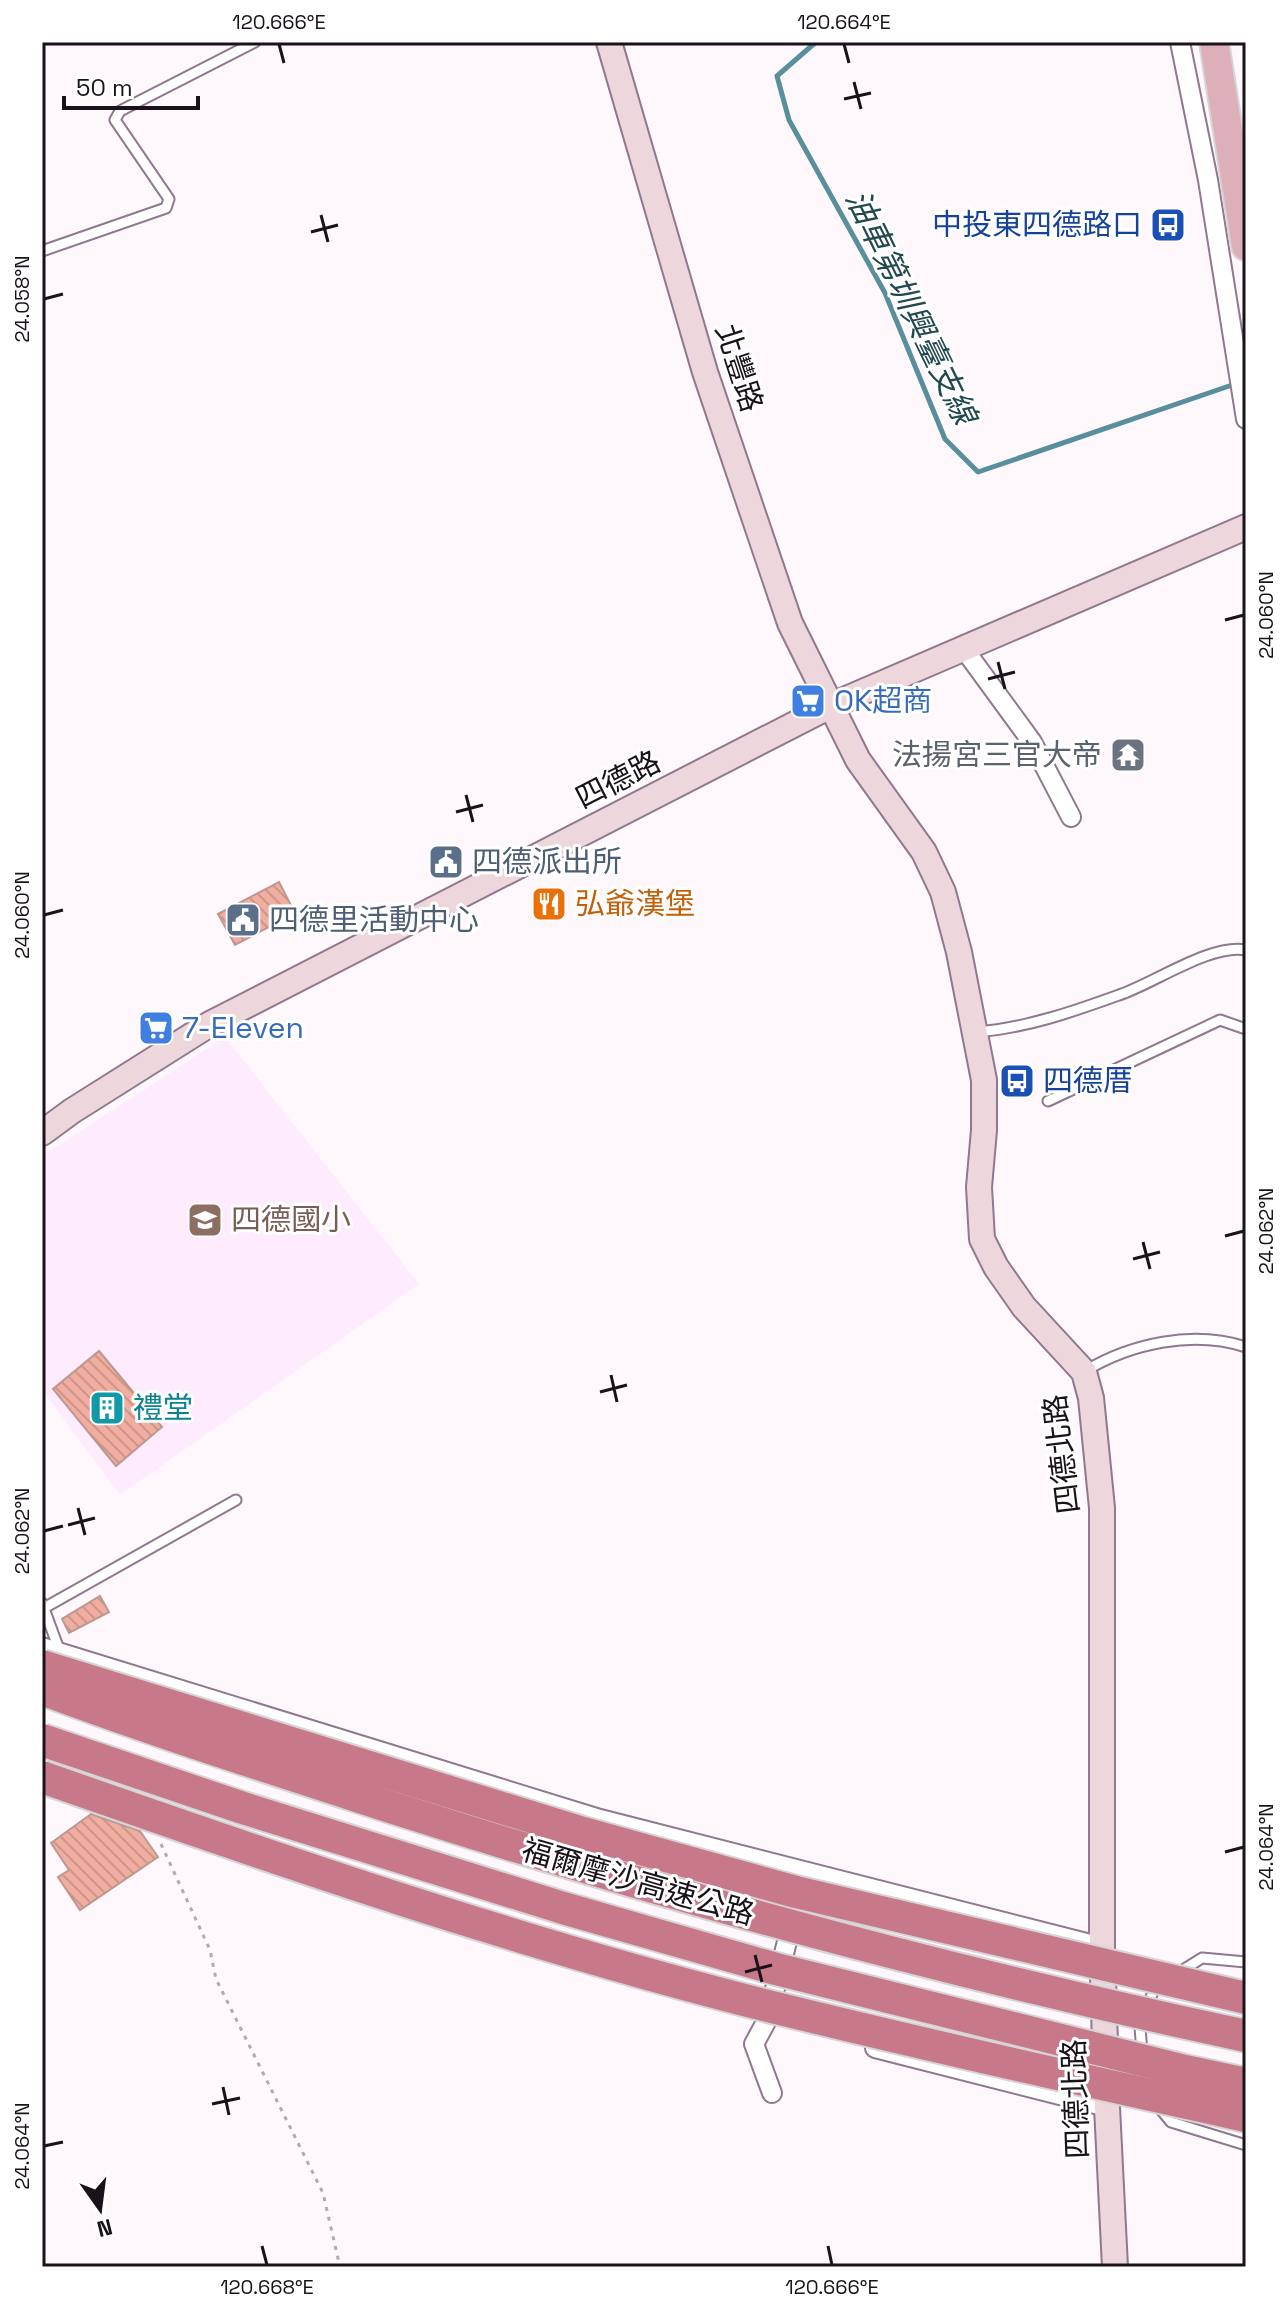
<svg xmlns="http://www.w3.org/2000/svg" width="1288" height="2309" viewBox="0 0 1288 2309" font-family="'Space Grotesk','Noto Sans TC',sans-serif">
<style>
.built{fill:#feebfd}
.lines{fill:none;stroke-linecap:round;stroke-linejoin:round}
.stream{stroke:#598f9d;stroke-width:5}
.building{fill:url(#building-back-hatch);stroke:#bc9891;stroke-width:2}
.lane-casing{stroke:#90788f;stroke-width:13}
.street-casing{stroke:#90788f;stroke-width:22}
.secondary-casing{stroke:#90788f;stroke-width:28}
.primary-casing{stroke:#d6d4d6;stroke-width:32}
.path{stroke:#b1abb1;stroke-width:3;stroke-dasharray:4 6;stroke-linecap:butt}
.lane{stroke:#fff;stroke-width:9}
.street{stroke:#fff;stroke-width:18}
.secondary{stroke:#eed7dc;stroke-width:24}
.primary{stroke:#ddafb9;stroke-width:28}
.highway-bridge-casing{stroke:#d6d4d6;stroke-width:36;stroke-linecap:butt}
.highway-bridge{stroke:#c7798a;stroke-width:32}
.ticks{fill:none;stroke:#1a121a;stroke-width:3}
.labels{text-anchor:middle;stroke-width:6;stroke-linejoin:round;paint-order:stroke}
.transit-label{font-size:30px;fill:#164399;stroke:#fff;text-anchor:end}
.street-label{font-size:30px;fill:#1a121a;stroke:#fff}
.shop-label{font-size:30px;fill:#366cbe;stroke:#fff;text-anchor:start}
.worship-label{font-size:30px;fill:#5b616d;stroke:#fff;text-anchor:end}
.service-label{font-size:30px;fill:#4e5e75;stroke:#fff;text-anchor:start}
.food-label{font-size:30px;fill:#c56008;stroke:#fff;text-anchor:start}
.education-label{font-size:30px;fill:#785e54;stroke:#fff;text-anchor:start}
.culture-label{font-size:30px;fill:#0d838f;stroke:#fff;text-anchor:start}
.water-label{font-size:32px;font-style:italic;fill:#224850;stroke:#fff}
.neatline{fill:none;stroke:#1a121a;stroke-width:3}
.ticks-label{font-size:20px;text-anchor:middle;fill:#1a121a}
</style>
<defs>
<pattern id="building-back-hatch" width="6" height="6" patternUnits="userSpaceOnUse" patternTransform="scale(2)"><rect width="6" height="6" fill="#f1aea0"/><path d="M-1 5l2 2M0 0l6 6M5-1l2 2" fill="none" stroke="#ce9589"/></pattern>
</defs>
<rect width="100%" height="100%" fill="#fef8fd"/>
<!-- built -->
<path class="built" d="M225 1037 419 1284 120 1495 42 1389V1156Z"/>
<g class="lines">
<!-- stream -->
<path class="stream" d="M816 42 777 76 789 120 885 293 945 439 978 472 1235 384"/>
</g>
<!-- building -->
<g class="building">
<path d="M279 882 295 913 235 945 218 914Z"/>
<path d="M99 1351 162 1427 116 1466 53 1389Z"/>
<path d="M100 1596 109 1612 69 1633 62 1619Z"/>
<path d="M91 1814 140 1831 158 1857 80 1910 58 1877 69 1870 51 1843Z"/>
</g>
<g class="lines">
<defs>
<g id="lane">
<path d="M42 251 166 208 169 199 115 120 120 111 255 42"/>
<path d="M976 1032C1026 1028 1072 1012 1119 995 1153 984 1211 943 1246 950"/>
<path d="M1048 1101 1220 1020 1246 1029"/>
<path d="M1085 1371C1132 1343 1193 1330 1246 1347"/>
<path d="M42 1603 60 1652"/>
<path d="M44 1608 236 1500"/>
<path d="M1178 1973 1202 1958 1246 1962"/>
<path d="M1142 2053 1140 2027 1154 1989 1159 1985"/>
<path d="M1157 2105 1171 2122 1246 2145"/>
</g>
<g id="street">
<path d="M1180 42 1208 180 1246 419"/>
<path d="M964 649 1032 742 1071 817"/>
<path d="M42 1647 600 1819 1102 1947"/>
<path d="M875 2048 1107 2107"/>
<path d="M772 2093 754 2044 767 2020 793 1918"/>
</g>
<g id="secondary">
<path d="M609 42 705 372 790 623 858 760 924 852 943 892 959 952 984 1080V1130L979 1187 982 1239 996 1267 1024 1307 1084 1372 1091 1398 1102 1508V1947L1107 2107 1115 2267"/>
<path d="M42 1133 72 1111 210 1024 830 706 1246 527"/>
</g>
<path id="primary" d="M1214 42 1246 246"/>
</defs>
<!-- lane casing -->
<use href="#lane" class="lane-casing"/>
<!-- street casing -->
<use href="#street" class="street-casing"/>
<!-- secondary casing -->
<use href="#secondary" class="secondary-casing"/>
<!-- primary casing -->
<use href="#primary" class="primary-casing"/>
<!-- path -->
<path class="path" d="M161 1844 210 1950 216 1979 323 2193 340 2267"/>
<!-- lane -->
<use href="#lane" class="lane"/>
<!-- street -->
<use href="#street" class="street"/>
<!-- secondary -->
<use href="#secondary" class="secondary"/>
<!-- primary -->
<use href="#primary" class="primary"/>
<defs>
<g id="highway-bridge">
<path d="M42 1666 583 1833 796 1892 1246 1998"/>
<path d="M42 1689C160 1733 280 1771 400 1810 678 1899 960 1975 1246 2036"/>
<path d="M42 1740 243 1808 563 1908 776 1969 1185 2071 1246 2084"/>
<path d="M42 1777C281 1861 522 1944 768 2006 926 2045 1086 2081 1246 2116"/>
</g>
</defs>
<!-- highway-bridge casing -->
<use href="#highway-bridge" class="highway-bridge-casing"/>
<!-- highway-bridge -->
<use href="#highway-bridge" class="highway-bridge"/>
</g>
<!-- ticks -->
<path class="ticks" d="M279 44 284 63M844 44 849 63M854 82 861 109M844 99 871 93M321 215 328 242M311 232 338 225M44 299 63 294M1225 620 1244 615M998 662 1005 689M988 679 1015 672M466 795 473 822M456 812 483 805M44 915 63 910M1225 1236 1244 1231M1143 1242 1150 1269M1133 1259 1160 1252M611 1375 617 1402M600 1392 627 1385M78 1508 85 1535M68 1525 95 1518M44 1531 63 1526M1225 1852 1244 1847M755 1955 762 1982M745 1972 772 1965M223 2087 229 2115M212 2104 240 2098M44 2146 63 2142M262 2246 267 2265M828 2246 832 2265"/>
<!-- icons -->
<defs>
<symbol id="bus-square" viewBox="-11 -11 22 22"><rect x="-9" y="-9" width="18" height="18" rx="4" fill="#1a4fb4" stroke="#fff"/><path d="M-5-6H5V4H4V6H2V4H-2V6H-4V4H-5ZM-3.5-4V0h7V-4ZM-3.5 1.2v1.5H-2V1.2ZM2 1.2v1.5H3.5V1.2Z" fill="#fff"/></symbol>
<symbol id="supermarket-square" viewBox="-11 -11 22 22"><rect x="-9" y="-9" width="18" height="18" rx="4" fill="#3f7fe0" stroke="#fff"/><path d="M-6-5.5h2.5l.6 2H6L4.5 2H-2.5L-4.4-4H-6ZM-1.5 3.2a1.3 1.3 0 1 0 .1 0ZM3 3.2a1.3 1.3 0 1 0 .1 0Z" fill="#fff"/></symbol>
<symbol id="temple-square" viewBox="-11 -11 22 22"><rect x="-9" y="-9" width="18" height="18" rx="4" fill="#6b7280" stroke="#fff"/><path d="M0-6L5-2H3V0L6.5 2.5H4V6H1.5V3h-3V6H-4V2.5H-6.5L-3 0V-2H-5Z" fill="#fff"/></symbol>
<symbol id="civic-square" viewBox="-11 -11 22 22"><rect x="-9" y="-9" width="18" height="18" rx="4" fill="#5c6f8a" stroke="#fff"/><path d="M-.6-6.5H3V-4.5H.6V-3L4-1V1h2V6H-6V1h2V-1L-.6-3ZM-1.2 2.5V6h2.4V2.5Z" fill="#fff"/></symbol>
<symbol id="restaurant-square" viewBox="-11 -11 22 22"><rect x="-9" y="-9" width="18" height="18" rx="4" fill="#e8710a" stroke="#fff"/><path d="M-5-6h1v4h1v-4h1v4h1v-4h1v5L-1.5 .5V6h-2V.5L-5-1ZM5-6V6H3V1.5H1.5Q1.5-4 5-6Z" fill="#fff"/></symbol>
<symbol id="school-square" viewBox="-11 -11 22 22"><rect x="-9" y="-9" width="18" height="18" rx="4" fill="#8d6e63" stroke="#fff"/><path d="M0-5L7-2L0 1L-7-2ZM-4 1L0 2.5L4 1V4Q0 6-4 4Z" fill="#fff"/></symbol>
<symbol id="building-square" viewBox="-11 -11 22 22"><rect x="-9" y="-9" width="18" height="18" rx="4" fill="#0f9aa8" stroke="#fff"/><path d="M-4-6H4V6H1V3H-1V6H-4ZM-2.5-4.3h1.7v1.8h-1.7ZM.8-4.3h1.7v1.8H.8ZM-2.5-1h1.7V.8h-1.7ZM.8-1h1.7V.8H.8Z" fill="#fff"/></symbol>
</defs>
<g fill-rule="evenodd">
<use href="#bus-square" x="1148" y="205" width="40" height="40"/>
<use href="#supermarket-square" x="788" y="681" width="40" height="40"/>
<use href="#temple-square" x="1108" y="735" width="40" height="40"/>
<use href="#civic-square" x="426" y="842" width="40" height="40"/>
<use href="#restaurant-square" x="529" y="884" width="40" height="40"/>
<use href="#civic-square" x="223" y="900" width="40" height="40"/>
<use href="#supermarket-square" x="136" y="1008" width="40" height="40"/>
<use href="#bus-square" x="997" y="1061" width="40" height="40"/>
<use href="#school-square" x="185" y="1200" width="40" height="40"/>
<use href="#building-square" x="87" y="1388" width="40" height="40"/>
</g>
<g class="labels">
<!-- transit labels -->
<g class="transit-label">
<text x="1142" y="235">中投東四德路口</text>
<text x="1043" y="1091" text-anchor="start">四德厝</text>
</g>
<!-- street labels -->
<g class="street-label">
<text transform="translate(739 368) rotate(72)" y="10">北豐路</text>
<text transform="translate(618 780) rotate(-27)" y="10">四德路</text>
<text transform="translate(1062 1454) rotate(-97)" y="10">四德北路</text>
<text transform="translate(638 1882) rotate(16)" y="10">福爾摩沙高速公路</text>
<text transform="translate(1076 2099) rotate(-92)" y="10">四德北路</text>
</g>
<!-- shop labels -->
<g class="shop-label">
<text x="834" y="711">OK超商</text>
<text x="182" y="1038">7-Eleven</text>
</g>
<!-- worship labels -->
<g class="worship-label">
<text x="1102" y="765">法揚宮三官大帝</text>
</g>
<!-- service labels -->
<g class="service-label">
<text x="472" y="872">四德派出所</text>
<text x="269" y="930">四德里活動中心</text>
</g>
<!-- food labels -->
<g class="food-label">
<text x="575" y="914">弘爺漢堡</text>
</g>
<!-- education labels -->
<g class="education-label">
<text x="231" y="1230">四德國小</text>
</g>
<!-- culture labels -->
<g class="culture-label">
<text x="133" y="1418">禮堂</text>
</g>
<!-- water labels -->
<g class="water-label">
<text transform="translate(911 307) rotate(64)" y="11">油車第圳興臺支線</text>
</g>
</g>
<!-- border -->
<rect width="1288" height="2309" fill="none" stroke="#ffffff" stroke-width="88"/>
<!-- north arrow -->
<g transform="translate(100 2209) rotate(166)" stroke="#ffffff" stroke-width="6" paint-order="stroke">
<path d="M0-6L14 30L0 20L-14 30Z" fill="#1a121a"/>
<text y="-12" font-size="22" font-weight="bold" text-anchor="middle" fill="#1a121a">N</text>
</g>
<!-- scale -->
<path d="M64 96v12h134v-12" fill="none" stroke="#1a121a" stroke-width="4"/>
<text x="76" y="96" font-size="24" fill="#1a121a" stroke="#ffffff" stroke-width="6" paint-order="stroke">50 m</text>
<rect x="44" y="44" width="1200" height="2221" class="neatline"/>
<g class="ticks-label">
<text x="279" y="29">120.666°E</text>
<text x="844" y="29">120.664°E</text>
<text transform="translate(22 299) rotate(-90)" y="7">24.058°N</text>
<text transform="translate(1266 615) rotate(-90)" y="7">24.060°N</text>
<text transform="translate(22 915) rotate(-90)" y="7">24.060°N</text>
<text transform="translate(1266 1231) rotate(-90)" y="7">24.062°N</text>
<text transform="translate(22 1531) rotate(-90)" y="7">24.062°N</text>
<text transform="translate(1266 1847) rotate(-90)" y="7">24.064°N</text>
<text transform="translate(22 2146) rotate(-90)" y="7">24.064°N</text>
<text x="267" y="2294">120.668°E</text>
<text x="832" y="2294">120.666°E</text>
</g>
</svg>
